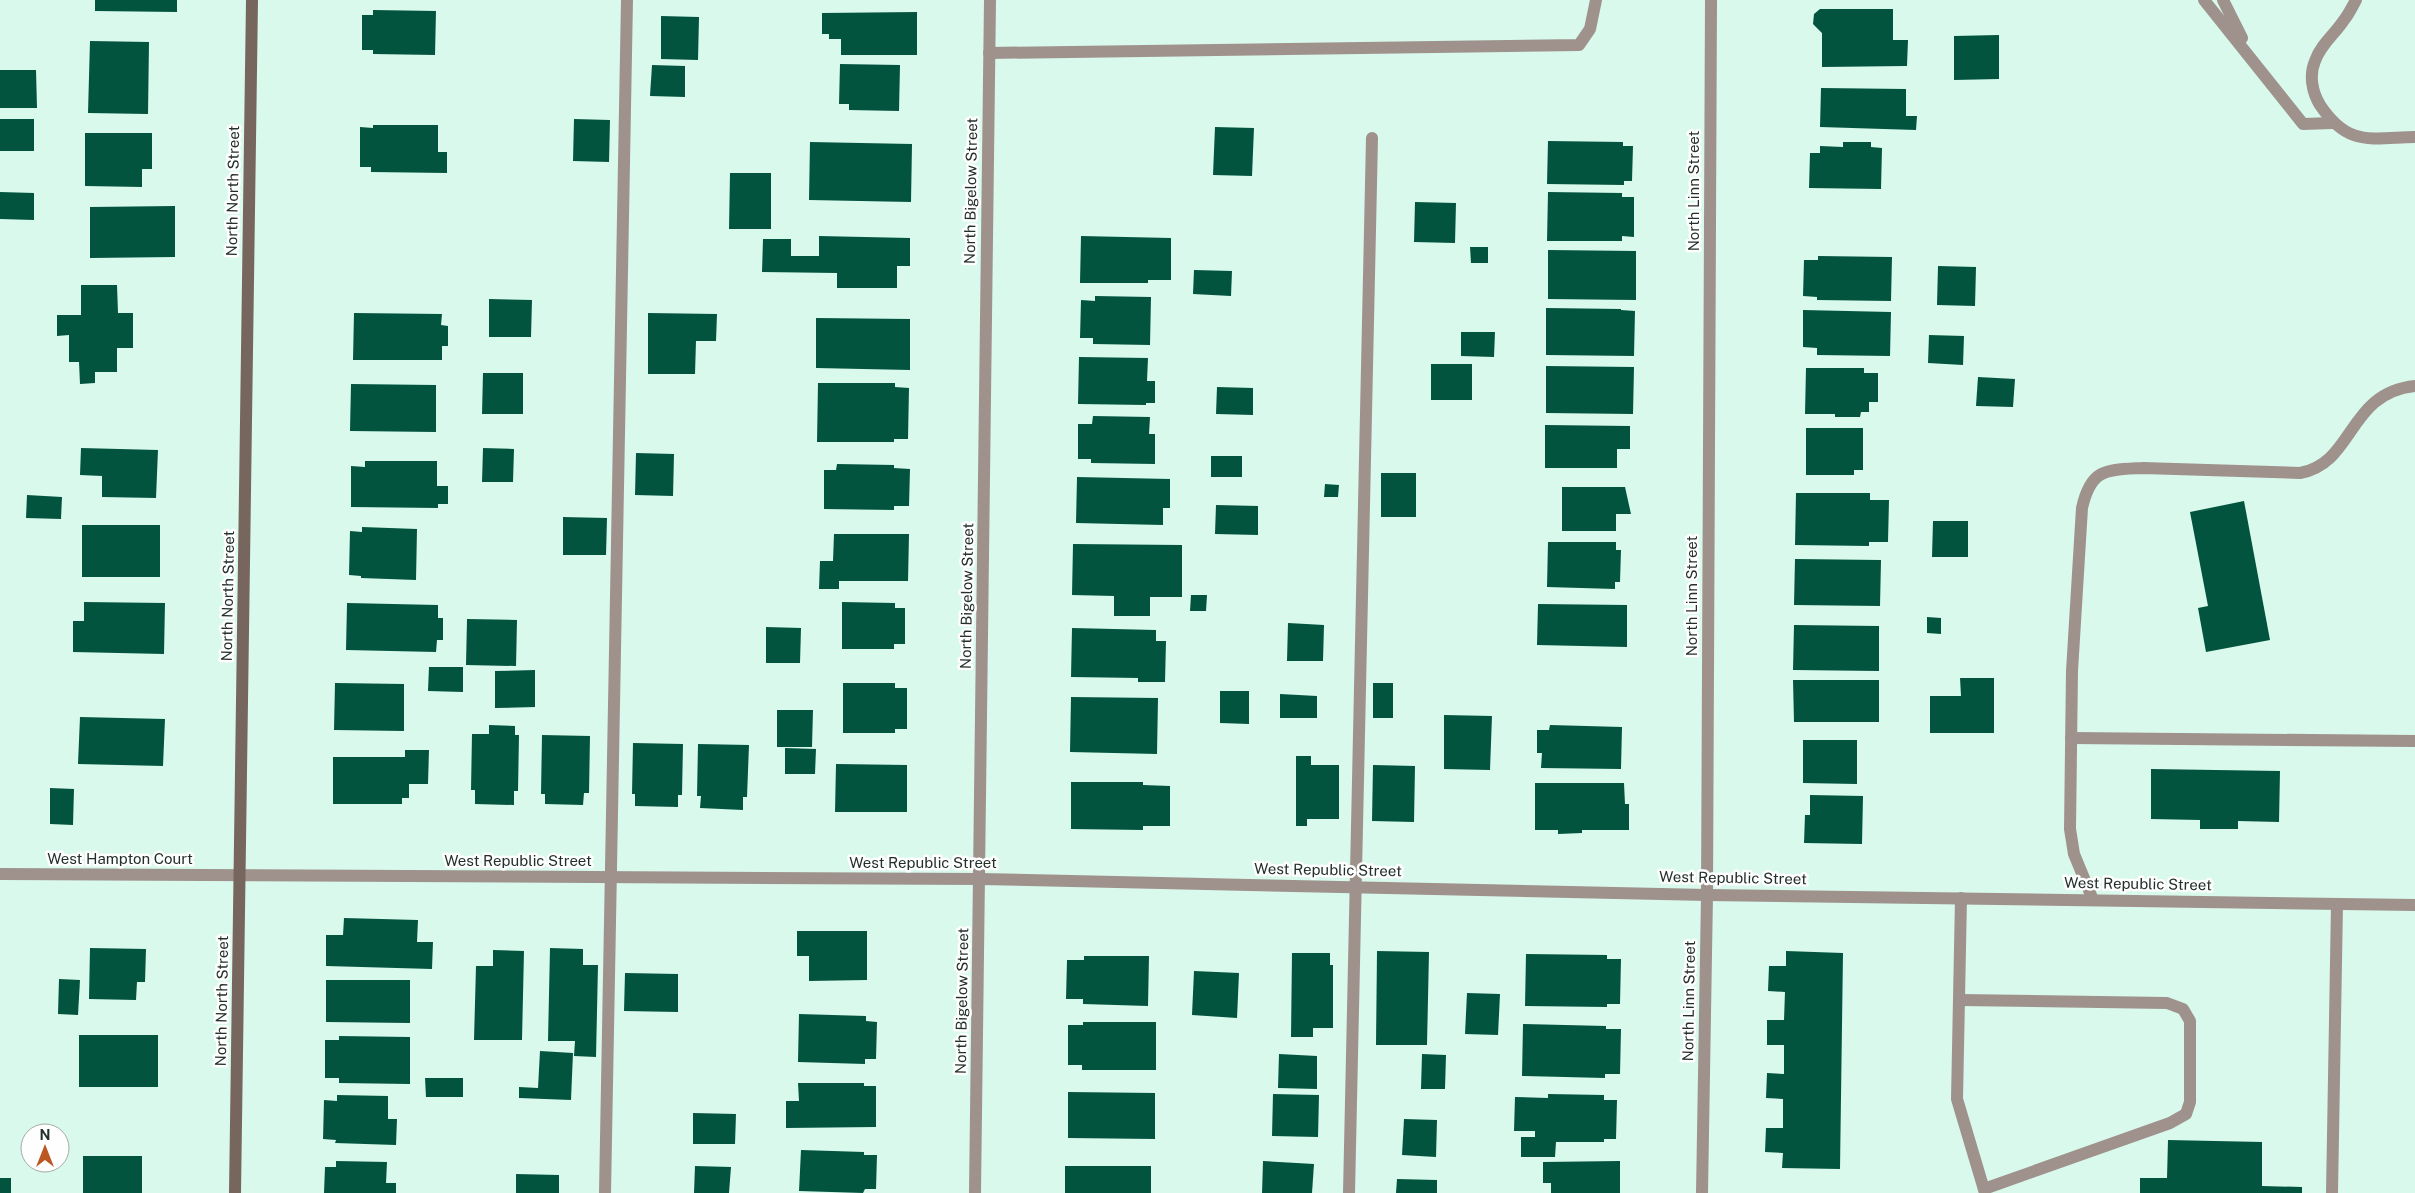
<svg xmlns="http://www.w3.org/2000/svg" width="2415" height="1193" viewBox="0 0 2415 1193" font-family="'Public Sans',sans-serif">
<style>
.building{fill:#03543f}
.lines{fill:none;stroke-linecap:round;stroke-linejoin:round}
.lane{stroke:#9f928d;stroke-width:12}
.street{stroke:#9f928d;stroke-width:12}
.secondary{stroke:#77665e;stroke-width:12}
.labels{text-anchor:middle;stroke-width:5;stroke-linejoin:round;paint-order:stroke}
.street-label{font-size:15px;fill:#232f2a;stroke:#fefefe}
</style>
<rect width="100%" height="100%" fill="#d9f9ec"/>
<!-- building -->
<g class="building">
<path d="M95 0H177V12L95 11Z"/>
<path d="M1820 9H1893V40H1908L1907 66 1822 67V33L1813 24 1814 14Z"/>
<path d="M373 10 436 11 435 55 373 54V50H362V15H373Z"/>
<path d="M917 12V55H841V39H829V34H822V13Z"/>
<path d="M661 16 699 17 698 60 661 59Z"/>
<path d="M1999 35V79L1954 80V36Z"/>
<path d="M90 41 149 42 148 114 88 113Z"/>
<path d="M840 64 900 65 899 111 849 110V104H839Z"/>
<path d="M652 65 685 66V97L650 96Z"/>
<path d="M0 70H36L37 108H0Z"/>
<path d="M1821 88 1906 89V116H1917L1916 130 1820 127Z"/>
<rect x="0" y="119" width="34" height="32"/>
<path d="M574 119 610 120 609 162 573 161Z"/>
<path d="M373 125H438V152H447V173L371 172V167H360V127L373 128Z"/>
<path d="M1215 127 1254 128 1252 176 1213 175Z"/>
<path d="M85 133H152V169H142V187L85 186Z"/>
<path d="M1548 141 1623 142V146H1633L1632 181H1624V185L1547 184Z"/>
<path d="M810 142 912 144 911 202 809 200Z"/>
<path d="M1843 142H1871V147L1882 148 1881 189 1809 188 1810 153H1820V146L1843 147Z"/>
<path d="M730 173H771V229H729Z"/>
<path d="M0 192 34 193V220L0 219Z"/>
<path d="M1548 192 1622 193V197H1634V237L1622 236V241H1547Z"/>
<path d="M1415 202 1456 203 1455 243 1414 242Z"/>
<path d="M175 206V257L90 258V207Z"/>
<path d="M819 236 910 238V266H897V288H837V273L762 272 763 239H791V256H819Z"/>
<path d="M1081 236 1171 238V280H1148V283H1080Z"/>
<path d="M1470 247H1488V263H1471Z"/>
<path d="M1548 250 1636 251V300L1548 299Z"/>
<path d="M1818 256 1892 257 1891 301 1817 300V297L1803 296 1804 260H1818Z"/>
<path d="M1938 266 1976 267 1975 306 1937 305Z"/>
<path d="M1194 270 1232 271 1231 296 1193 294Z"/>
<path d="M81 285H117L118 313H133V348H117V372H95V383L80 384 79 362H69V335L57 336V315H81Z"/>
<path d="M1095 296 1151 297 1150 345 1093 344V338H1080L1081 300 1095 301Z"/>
<path d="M489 299 532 300 531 337H489Z"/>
<path d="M1546 308 1621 309V310L1635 311 1634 356 1546 355Z"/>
<path d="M1803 310 1891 312 1890 356 1817 355V348L1803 347Z"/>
<path d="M354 313 442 314 441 325 448 326V346H442V360H353Z"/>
<path d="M648 313 717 314 716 341H696L695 374H648Z"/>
<path d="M816 318 910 319V370L816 368Z"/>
<path d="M1461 332H1495L1494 357 1461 356Z"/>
<path d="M1929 335 1964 336 1963 365 1928 363Z"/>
<path d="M1079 357 1148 358 1147 381H1155V403H1146V405L1078 404Z"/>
<rect x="1431" y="364" width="41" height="36"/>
<path d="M1546 366 1634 367 1633 414 1546 413Z"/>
<path d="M1806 368H1864V373H1878V402H1869V412H1861L1860 417H1835V414H1805Z"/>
<path d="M483 373H523V414H482Z"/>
<path d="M1978 377 2015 379 2013 407 1976 406Z"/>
<path d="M818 383H895V387L909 388 908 439H894V442H817Z"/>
<path d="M351 384 436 385V432L350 431Z"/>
<path d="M1217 387 1253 388V415L1216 414Z"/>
<path d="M1093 416 1150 417 1149 434H1155V464L1091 463V459H1078V424H1092Z"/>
<path d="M1545 425 1630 426V449H1617V468H1545Z"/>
<path d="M1806 428H1863V470H1854V475H1806Z"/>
<path d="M81 448 158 450 156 498 102 497V476L80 475Z"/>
<path d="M483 448 514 449 513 482H482Z"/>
<path d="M636 453 674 454 673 496 635 495Z"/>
<rect x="1211" y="456" width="31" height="21"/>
<path d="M365 461H437V486H448V504H438V508L351 507V466L365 467Z"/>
<path d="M837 464 894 465V468L910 469 909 506H894V510L824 509V470H836Z"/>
<rect x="1381" y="473" width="35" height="44"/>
<path d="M1077 477 1170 479V508H1163V525L1076 523Z"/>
<path d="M1325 484 1339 485 1338 497H1324Z"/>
<path d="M1562 487H1625L1631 514H1616V531H1562Z"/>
<path d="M1796 493H1870V500H1889L1888 542H1869V546L1795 545Z"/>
<path d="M27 495 62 497 61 519 26 518Z"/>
<path d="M2244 501 2270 640 2206 652 2198 608 2208 606 2190 512Z"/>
<path d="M1216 505 1258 506V535L1215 534Z"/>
<path d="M563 517 607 518 606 555H563Z"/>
<path d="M1933 521H1968V557H1932Z"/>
<rect x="82" y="525" width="78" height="52"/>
<path d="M362 527 417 529 416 580 361 578V576L349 575 350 531 362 532Z"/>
<path d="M834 534H909L908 581H839V589H819L820 561H833Z"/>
<path d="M1548 542H1616V550H1621L1620 582H1615V589L1547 587Z"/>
<path d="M1073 544 1182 545V597H1150V616H1114V596L1072 595Z"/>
<path d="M1795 559 1881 560 1880 606 1794 605Z"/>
<path d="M1191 595H1207L1206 611H1190Z"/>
<path d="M84 602 165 603 164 654 73 652V621H84Z"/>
<path d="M842 602 895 603V608H905V644H894V649H842Z"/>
<path d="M347 603 438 605V618H443V640H437L436 652 346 650Z"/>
<path d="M1538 604 1627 605V647L1537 645Z"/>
<path d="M1927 617 1941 618V634L1927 633Z"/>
<path d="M467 619 517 620 516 666 466 665Z"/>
<path d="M1288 623 1324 625 1323 661H1287Z"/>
<path d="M1794 625 1879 626V671L1793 670Z"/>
<path d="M766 627 801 628 800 663H766Z"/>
<path d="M1072 628 1156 630V641H1166L1165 682H1138V678L1071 677Z"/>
<path d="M429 667H463V692L428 691Z"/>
<path d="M535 670V707L495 708V671Z"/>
<path d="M1960 678H1994V733H1930V696H1961Z"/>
<path d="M1793 680H1879V722H1794Z"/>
<path d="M335 683 404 684V731L334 730Z"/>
<path d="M843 683H895V688H907V729H895V733H843Z"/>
<rect x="1373" y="683" width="20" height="35"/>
<path d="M1220 691H1249V724L1220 723Z"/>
<path d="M1280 694 1317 696V718H1280Z"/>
<path d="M1071 697 1158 698 1157 754 1070 752Z"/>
<path d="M777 710H813L812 747H777Z"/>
<path d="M1444 715 1492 716 1490 770 1444 769Z"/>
<path d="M80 717 165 719 163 766 78 764Z"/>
<path d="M489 725 515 726V735H519L518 791H514V805L475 804V790H471L472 734H489Z"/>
<path d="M1550 725 1622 727 1621 769 1541 768 1542 753H1537V730H1549Z"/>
<path d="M542 735 590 736 589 793H584L583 805 545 804V794H541Z"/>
<path d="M1803 740H1857V784L1803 783Z"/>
<path d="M633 743 683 744 682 795H678V807L635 806V794H632Z"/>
<path d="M698 744 749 745 747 797H743V810L700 808 701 796H697Z"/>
<path d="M785 748 816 749 815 774H785Z"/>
<path d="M405 750H429L428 784H409V798H402V804H333V757H405Z"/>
<path d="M1296 756H1311V765H1339V819H1307V826H1296Z"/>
<path d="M836 764 907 765V812H835Z"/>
<path d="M1373 765 1415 766 1414 822 1372 821Z"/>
<path d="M2151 769 2280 771 2279 822 2238 821V829H2200V820L2151 819Z"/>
<path d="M1071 782H1143V785L1170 786V826H1143V830L1071 829Z"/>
<path d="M1535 783H1624L1625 804H1629V830H1582V833L1558 834V830H1535Z"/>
<path d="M50 788 74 789 73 825 50 824Z"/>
<path d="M1810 795 1863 796 1862 844 1804 843 1805 815H1810Z"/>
<path d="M344 918 418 920 417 942H433L432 969 326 966V935H343Z"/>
<path d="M797 931H867V980L809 981V956H797Z"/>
<path d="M90 948 146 949 145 982H137L136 1000 89 999Z"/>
<path d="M550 948 583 949V965H598L596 1057 574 1056 575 1041H548Z"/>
<path d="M493 950 524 951 522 1040H474L476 966H493Z"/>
<path d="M1377 951 1429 952 1427 1045H1376Z"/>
<path d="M1786 951 1843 953 1840 1169 1782 1168 1783 1153 1765 1152 1766 1128H1783V1099L1766 1098 1767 1073 1784 1074V1045H1767V1020H1784L1785 992 1768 991 1769 966H1786Z"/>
<path d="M1292 953H1330V965H1333V1028H1313V1037H1291Z"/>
<path d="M1526 954 1607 955V959H1621L1620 1004H1607V1007L1525 1006Z"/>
<path d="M1084 956H1149L1148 1006 1083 1004V999H1066L1067 960H1084Z"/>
<path d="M1194 971 1239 973 1237 1018 1192 1015Z"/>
<path d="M625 973 678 974V1012L624 1011Z"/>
<path d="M59 979 80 980 78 1015 58 1014Z"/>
<path d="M326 980H410V1023L326 1022Z"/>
<path d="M1467 993 1500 994 1498 1035 1465 1034Z"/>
<path d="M799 1014 866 1016V1021L877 1022 876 1059H865V1064L798 1062Z"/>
<path d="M1083 1022H1156V1070H1082V1065H1068V1025H1083Z"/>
<path d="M1523 1024 1606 1026V1029H1621L1620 1074H1605V1078L1522 1076Z"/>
<rect x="79" y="1035" width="79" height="52"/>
<path d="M339 1036 410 1037V1084L339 1083V1078H325V1040H339Z"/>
<path d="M540 1051 573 1053 571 1100 519 1098V1087L538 1088Z"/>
<path d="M1279 1054 1317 1056V1089L1278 1088Z"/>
<path d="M1422 1054 1446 1055 1445 1089H1421Z"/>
<path d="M425 1078H463V1097H426Z"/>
<path d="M798 1083H864V1086H876V1127L786 1128V1101H799Z"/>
<path d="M1068 1092 1155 1093V1139L1068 1138Z"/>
<path d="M1273 1094 1319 1095 1318 1137 1272 1136Z"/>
<path d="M1548 1094 1604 1095V1100H1617L1616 1139H1604V1142H1556L1555 1157H1521V1137H1535V1131H1514L1515 1097 1548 1098Z"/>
<path d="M337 1095 388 1096V1119H397L396 1145 335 1143 336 1140 323 1139 324 1100 337 1101Z"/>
<path d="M693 1113 736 1114 735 1144H693Z"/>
<path d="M1404 1119 1437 1120 1436 1157 1402 1155Z"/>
<path d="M2168 1140 2262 1142V1186L2302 1187V1193H2140V1178H2167Z"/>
<path d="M801 1150 864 1152V1155H877L876 1189H865L863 1193 799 1191Z"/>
<rect x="83" y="1156" width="59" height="37"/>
<path d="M336 1161 387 1162 386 1183H396V1193H324L325 1167H336Z"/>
<path d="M1263 1161 1314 1164 1312 1193H1262Z"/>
<path d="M1620 1161V1193H1551V1183H1543V1162Z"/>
<path d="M695 1166 731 1167 729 1193H694Z"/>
<rect x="1065" y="1166" width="86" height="27"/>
<path d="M516 1174 559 1175V1193H516Z"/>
<rect x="0" y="1178" width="11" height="15"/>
<path d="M1397 1179 1437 1180V1193H1396Z"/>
</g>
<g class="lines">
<!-- lane -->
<g class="lane">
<path d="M2204 0 2303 124 2332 123"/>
<path d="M2223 0 2242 38"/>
<path d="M2356 0C2352 7 2349 14 2344 20 2335 34 2321 44 2315 61 2309 75 2312 92 2320 105 2348 147 2370 138 2415 137"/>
<path d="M989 53 1579 45 1590 29 1596 0"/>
<path d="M2071 738 2415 741"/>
<path d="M1961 898 1957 1099 1985 1193"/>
<path d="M2093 900 2074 854 2070 829 2072 671 2082 508C2091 468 2106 470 2143 468L2300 473C2355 463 2347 393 2415 386"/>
<path d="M1959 1000 2167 1003 2183 1009 2190 1021V1102L2186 1114 2170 1123 1984 1189"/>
<path d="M605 1193 627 0"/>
<path d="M1349 1193 1372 138"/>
<path d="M2332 1193 2337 904"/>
</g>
<!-- street -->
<g class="street">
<path d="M0 874 980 879 1707 895 2415 905"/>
<path d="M975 1193 990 0"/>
<path d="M1702 1193 1707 895 1711 0"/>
</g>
<!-- secondary -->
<path class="secondary" d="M235 1193 252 0"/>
</g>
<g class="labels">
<!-- street labels -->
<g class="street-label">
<text transform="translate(233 191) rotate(-89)" y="5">North North Street</text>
<text transform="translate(971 191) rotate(-89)" y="5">North Bigelow Street</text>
<text transform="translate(1694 191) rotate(-90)" y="5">North Linn Street</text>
<text transform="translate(228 596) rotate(-89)" y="5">North North Street</text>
<text transform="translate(967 596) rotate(-89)" y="5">North Bigelow Street</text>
<text transform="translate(1692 596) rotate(-90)" y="5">North Linn Street</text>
<text x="120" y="864">West Hampton Court</text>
<text x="518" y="866">West Republic Street</text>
<text x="923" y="868">West Republic Street</text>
<text transform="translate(1328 870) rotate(1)" y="5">West Republic Street</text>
<text transform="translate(1733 878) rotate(1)" y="5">West Republic Street</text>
<text transform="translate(2138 884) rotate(1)" y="5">West Republic Street</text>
<text transform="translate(222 1001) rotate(-89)" y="5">North North Street</text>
<text transform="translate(962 1001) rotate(-89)" y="5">North Bigelow Street</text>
<text transform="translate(1689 1001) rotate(-89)" y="5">North Linn Street</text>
</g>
</g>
<!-- north arrow -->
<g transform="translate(45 1148)"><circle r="24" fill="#fefefe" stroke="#a6aba9"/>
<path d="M0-4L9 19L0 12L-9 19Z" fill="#bb5722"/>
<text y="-8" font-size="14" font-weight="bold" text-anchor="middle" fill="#232f2a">N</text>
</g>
</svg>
